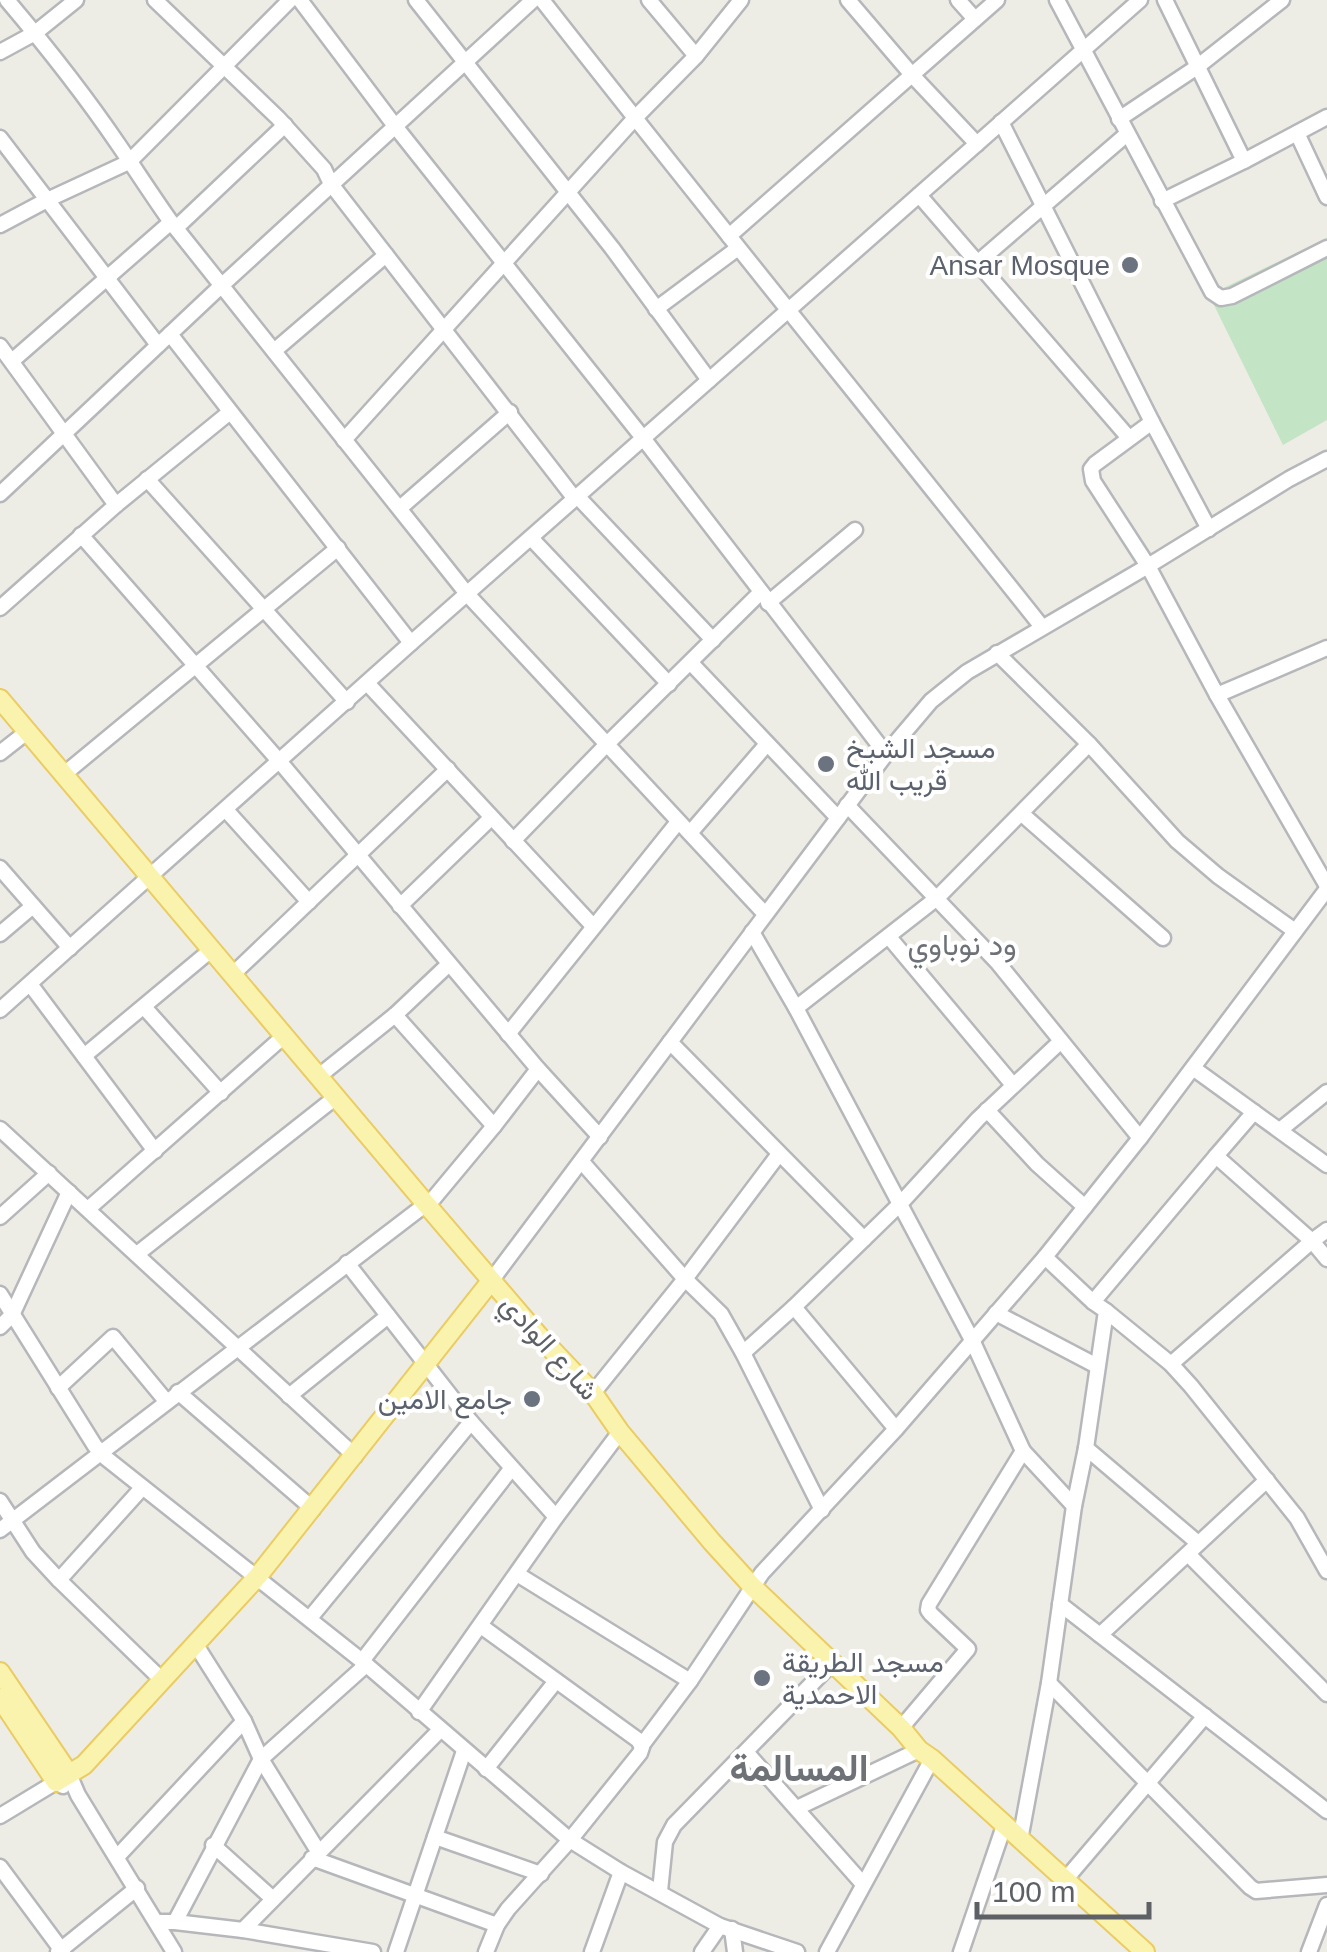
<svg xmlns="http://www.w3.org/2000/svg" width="1327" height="1952" viewBox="0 0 1327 1952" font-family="Helvetica,Vazirmatn,sans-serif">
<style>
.green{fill:#c3e4c5}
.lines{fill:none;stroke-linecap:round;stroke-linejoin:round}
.minor-casing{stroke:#b5b7bb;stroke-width:19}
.major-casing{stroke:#eacc63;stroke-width:22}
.minor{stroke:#fff;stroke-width:14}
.major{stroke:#faf3ae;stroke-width:18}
.worship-dot{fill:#6b7280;stroke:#fff;stroke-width:4}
.labels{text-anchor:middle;stroke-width:8;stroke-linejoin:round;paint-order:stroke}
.worship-label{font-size:28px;fill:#5b616d;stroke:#fff;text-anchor:end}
.street-label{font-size:28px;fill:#5d6065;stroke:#fff}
.neighbourhood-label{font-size:30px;fill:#6e7277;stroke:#fff}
.district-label{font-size:38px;font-weight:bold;fill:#6e7277;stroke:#fff}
</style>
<rect width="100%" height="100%" fill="#eeede5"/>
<!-- green -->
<path class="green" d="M1327 238V420L1283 445 1209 295Z"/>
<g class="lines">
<defs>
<g id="minor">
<path d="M7 0C46 46 84 94 118 144 136 170 153 197 171 222L468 595 765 914"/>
<path d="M155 0 278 118 324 169 331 184 575 499"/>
<path d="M300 0 395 126 643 438 886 754"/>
<path d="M416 0 612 248 709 380"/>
<path d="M542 0C707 211 876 418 1042 627"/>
<path d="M649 0 696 56"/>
<path d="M848 0 913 76 977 144"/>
<path d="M958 0 975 19"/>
<path d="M1057 0 1212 292 1221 298 1232 296 1327 248"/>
<path d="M1165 0 1244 161"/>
<path d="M0 52 35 33 76 0"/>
<path d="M1119 119 1197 67 1282 0"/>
<path d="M1001 122 1152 422 1209 529"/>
<path d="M1297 133 1327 197"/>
<path d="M0 138 158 345"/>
<path d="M919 195 1129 438"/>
<path d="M1162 201 1244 161 1327 117"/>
<path d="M0 225 47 200 129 162 290 0"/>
<path d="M176 228 285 125"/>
<path d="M729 236 997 0"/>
<path d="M976 264 1127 134"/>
<path d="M656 309 738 248"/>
<path d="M170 334 411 643"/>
<path d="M0 346 116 505 0 608"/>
<path d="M274 351 386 255"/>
<path d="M12 361 171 222"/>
<path d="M1152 422 1095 464 1091 469 1093 481 1148 566 1217 695 1327 886"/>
<path d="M344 440 635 118 696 56 741 0"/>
<path d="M147 479 347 702"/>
<path d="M0 494 221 286 533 0"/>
<path d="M578 497 713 640"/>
<path d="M116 505 230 412"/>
<path d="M400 508 510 412"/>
<path d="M81 535 280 762 538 1069 600 1137"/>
<path d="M531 538 669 684"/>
<path d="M768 603 855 530"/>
<path d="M997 653 1089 744 1177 841 1218 876 1295 931"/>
<path d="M691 663 838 818"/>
<path d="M367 683 593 926"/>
<path d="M1217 695 1327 648"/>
<path d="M0 753 28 731"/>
<path d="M63 775 338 548"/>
<path d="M847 805 998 963 1140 1138"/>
<path d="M226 810 309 902"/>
<path d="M1022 814 1163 938"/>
<path d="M690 833 767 744"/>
<path d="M513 841 608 743 761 592"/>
<path d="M0 868 70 948"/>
<path d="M400 906 491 818"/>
<path d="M752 932 796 1008 972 1340 1023 1451 929 1604 928 1610 931 1614 968 1649 901 1728"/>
<path d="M0 934 33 906"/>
<path d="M889 937 1013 1085"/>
<path d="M232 975 448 769"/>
<path d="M30 984 155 1151"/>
<path d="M144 1007 221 1093"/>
<path d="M796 1008 937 898 1089 744"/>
<path d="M0 1010 411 643 1140 0"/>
<path d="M395 1015 494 1126"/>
<path d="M508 1034 678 822"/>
<path d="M670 1042 864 1239"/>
<path d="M84 1056 211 950"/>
<path d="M1193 1068 1327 1165"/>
<path d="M319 1076 395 1015 449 964"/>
<path d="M987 1110 1037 1164 1085 1207"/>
<path d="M0 1129 355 1456"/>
<path d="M1280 1130 1327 1092"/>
<path d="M1216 1156 1254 1112"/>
<path d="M582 1162 685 1279 721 1314 743 1353 822 1510"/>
<path d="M88 1209 284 1036"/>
<path d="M0 1217 49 1173"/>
<path d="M137 1254 336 1097"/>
<path d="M347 1263 471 1422 556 1517"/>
<path d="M491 1281 886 754 931 701 967 672 1148 566 1289 479 1327 459"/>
<path d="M0 1294 95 1446 106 1458 362 1661 570 1840 621 1872 720 1926 797 1952"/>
<path d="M1093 1302 1216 1156 1312 1241 1327 1259"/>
<path d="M794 1307 896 1429"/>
<path d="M1106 1311 1171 1364 1191 1386 1297 1518 1327 1571"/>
<path d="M996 1313 1097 1366"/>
<path d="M0 1327 12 1315 69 1192"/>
<path d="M743 1353 794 1307 900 1204 978 1119 1061 1041"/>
<path d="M1171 1364 1312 1241 1327 1230"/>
<path d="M58 1388 113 1337 166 1401"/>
<path d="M178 1392 313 1509"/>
<path d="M593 1393 685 1279 779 1154"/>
<path d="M289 1396 388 1316"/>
<path d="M1086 1448 1198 1543"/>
<path d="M1023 1451 1074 1506"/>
<path d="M0 1501 33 1552 59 1580 163 1681"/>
<path d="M0 1530 434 1198 494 1126 538 1069"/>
<path d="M1188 1554 1327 1694"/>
<path d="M517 1574 690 1681"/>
<path d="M59 1580 142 1488"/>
<path d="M1060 1604 1327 1811"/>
<path d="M310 1618 471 1422"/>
<path d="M481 1626 638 1740 642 1747 640 1753 570 1840 508 1909 497 1925 486 1952"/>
<path d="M1100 1635 1267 1480"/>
<path d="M196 1645 244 1721 261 1759 318 1851"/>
<path d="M362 1661 511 1469"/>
<path d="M1049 1683 1250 1887 1256 1891 1327 1885"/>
<path d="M419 1712 556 1517 620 1432"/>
<path d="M642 1745 690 1681 762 1573 896 1429 1045 1257 1140 1138 1327 889"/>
<path d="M746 1752 863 1884"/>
<path d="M486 1769 556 1681"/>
<path d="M69 1774 78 1795 174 1952"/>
<path d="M797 1808 919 1750"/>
<path d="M0 1816 56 1782 63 1786"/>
<path d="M435 1837 541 1874"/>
<path d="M1020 1840 1049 1683 1074 1506 1086 1448 1106 1311 1093 1302 1045 1257"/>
<path d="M213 1845 273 1899"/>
<path d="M117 1857 244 1721"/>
<path d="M312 1858 497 1925"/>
<path d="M0 1867 63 1952"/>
<path d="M1065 1880 1205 1716"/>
<path d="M660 1891 665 1842 674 1825 833 1662"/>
<path d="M158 1922H175L243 1930 373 1952"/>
<path d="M175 1922 261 1759 366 1665"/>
<path d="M732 1929 735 1952"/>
<path d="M243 1930 440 1730"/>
<path d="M58 1952 137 1888"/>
<path d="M396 1952 464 1751"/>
<path d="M592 1952 621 1872"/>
<path d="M702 1952 720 1926"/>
<path d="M827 1952 932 1759"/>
<path d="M961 1952 1004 1826"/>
<path d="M1309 1952 1327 1905"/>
</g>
<g id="major">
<path d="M0 699 426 1204 538 1335 593 1393 620 1432 712 1542 753 1587 901 1728 919 1750 932 1759 1145 1952"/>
<path d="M0 1672 69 1774"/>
<path d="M0 1698 56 1782 84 1765 258 1576 491 1281"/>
</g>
</defs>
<!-- minor casing -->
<use href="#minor" class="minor-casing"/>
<!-- major casing -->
<use href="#major" class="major-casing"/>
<!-- minor -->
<use href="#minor" class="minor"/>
<!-- major -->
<use href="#major" class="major"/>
</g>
<!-- markers -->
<g class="worship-dot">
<circle cx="1130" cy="265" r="10"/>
<circle cx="826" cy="764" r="10"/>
<circle cx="532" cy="1399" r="10"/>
<circle cx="762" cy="1678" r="10"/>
</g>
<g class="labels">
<!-- worship labels -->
<g class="worship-label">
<text x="1110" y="275">Ansar Mosque</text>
<text x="846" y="758" text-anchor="start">مسجد الشيخ<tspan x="846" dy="32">قريب الله</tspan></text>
<text x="512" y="1409">جامع الامين</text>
<text x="782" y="1672" text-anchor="start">مسجد الطريقة<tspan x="782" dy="32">الاحمدية</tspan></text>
</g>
<!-- street labels -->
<g class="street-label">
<text transform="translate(550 1347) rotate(48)" y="10">شارع الوادي</text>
</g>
<!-- neighbourhood labels -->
<g class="neighbourhood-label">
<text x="962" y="955">ود نوباوي</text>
</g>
<!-- district labels -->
<g class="district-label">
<text x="799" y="1781">المسالمة</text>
</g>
</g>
<!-- scale -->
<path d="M977 1902v15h172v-15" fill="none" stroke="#5d6065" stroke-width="5"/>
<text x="992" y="1902" font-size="30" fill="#5d6065" stroke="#ffffff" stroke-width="8" paint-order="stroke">100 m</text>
</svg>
